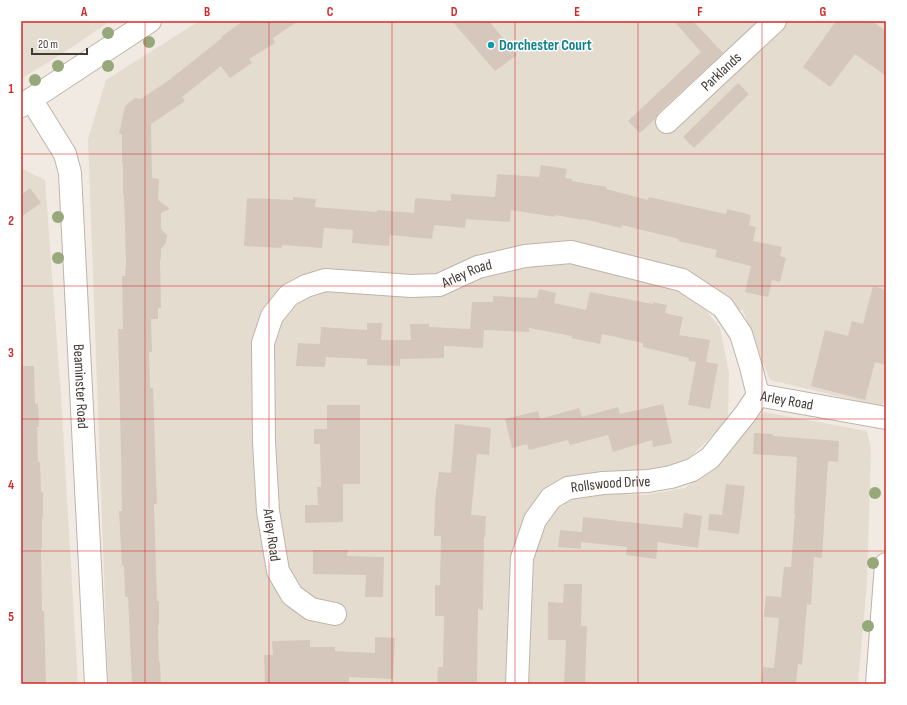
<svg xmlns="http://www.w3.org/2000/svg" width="907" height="705" viewBox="0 0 907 705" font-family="'Sofia Sans Condensed',sans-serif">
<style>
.residential{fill:#e5dcd0}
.building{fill:#d5c7bb}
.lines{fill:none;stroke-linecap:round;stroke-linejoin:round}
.minor-casing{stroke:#bfb4a8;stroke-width:24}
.minor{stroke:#fff;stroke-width:22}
.tree{fill:#97a97b}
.grid{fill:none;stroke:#d62828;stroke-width:1;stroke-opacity:0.55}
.culture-dot{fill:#0f9aa8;stroke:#fff;stroke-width:1.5}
.labels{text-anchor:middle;stroke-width:3;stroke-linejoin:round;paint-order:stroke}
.culture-label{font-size:15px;font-weight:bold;fill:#0d838f;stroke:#fff;text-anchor:start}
.street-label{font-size:15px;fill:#423a33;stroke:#fff}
.neatline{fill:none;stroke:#d62828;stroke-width:1.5}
.grid-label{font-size:13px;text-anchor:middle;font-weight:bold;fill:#d62828}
</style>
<rect width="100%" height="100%" fill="#f1eae2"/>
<!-- residential -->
<g class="residential">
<path d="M21 21H110L74 46 21 79Z"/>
<path d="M199 21H886V401L880 406 770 380 743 310 705 309 720 328 729 373 728 415 718 430 684 463 601 493 644 495 685 488 714 464 763 412 867 431 871 448 867 583 858 684H108L88 139 106 80Z"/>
<path d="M21 168 45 180 61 396 78 684H21Z"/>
</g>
<!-- building -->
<g class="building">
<path d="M243 21H298L273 38 275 43 249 59 252 63 230 78 221 66 182 97 185 101 151 124 152 178 159 179 158 200 170 209 161 213V229L167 235 166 243 161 249V259L160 260 161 308H158V319H151L152 352H149L150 388H153L156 479 157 504H154L157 601H159V625H158L159 662H160L161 684H132L128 597H125L124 566H122L119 511H122L121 451 118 329H123L122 276H125L126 264 124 195H123V163H122V134H119L125 106 135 98 141 99 169 80 222 38 221 37Z"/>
<path d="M452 21H489L517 55 495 71Z"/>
<path d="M674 21H693L723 53 658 113 655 119 640 133 628 121 701 52Z"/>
<path d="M836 21H872L886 31V76L855 54 830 87 803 67Z"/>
<path d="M738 83 749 94 694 148 683 137Z"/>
<path d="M541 165 567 169 565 178 572 179V181L607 187 606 189 648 200 649 197 726 214 727 209 751 215 749 225 756 227 753 241 782 247 780 256 786 258 780 282 772 280 768 297 745 292 751 266 715 257 717 250 678 241 679 239 622 225 621 228 583 219V220L555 215V217L511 210 510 222 466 219 465 228 434 225 432 239 390 235 389 246 352 243 353 230 324 228 322 248 282 245V248L244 246 247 198 293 200V197L316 199 315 207 377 212V210L414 213 415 198 451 201V194L495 197 497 174 539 177Z"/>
<path d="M30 188 41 203 21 217V195Z"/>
<path d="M873 286 886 290V365L875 362 865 400 811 386 825 330 848 336 852 321 863 324Z"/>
<path d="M539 289 556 293 554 303 586 310 590 292 653 304V302L667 305 665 313 683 317 679 335 710 340 706 362 718 364 710 409 688 405 696 362 689 361V358L643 347V343L602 334 600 344 571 338 572 336 529 328V332L484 330 483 348 444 346V358L400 359V366L367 365V359L326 357 325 367 296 366 298 343 320 344 321 327 367 330V323H382L381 340H411L410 324H429V327L470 329 472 302H493V296L537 298Z"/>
<path d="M21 366H34L35 404 38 403 39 427H37L38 462H40L41 492H43V517H42V547H41L42 611H44L46 684H21Z"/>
<path d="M663 404 672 443 653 447 652 440 613 452 608 435 570 445 568 440 529 450 527 444 512 448 505 419 538 411 540 419 579 408 582 417 618 407 620 414Z"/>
<path d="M327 405H360V484H343V522L305 523V505H318L317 487H321L320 444H314V429H327Z"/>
<path d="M455 424 491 428 489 455 477 454 471 515 486 516 485 537H484L483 610 478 609 477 684H437L438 667H443L444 616H435V585H440L441 536H434L435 501 439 472 451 473Z"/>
<path d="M754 433 773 434V436L839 441 838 462 828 461 822 558 814 557 811 605 807 604 802 665 798 664 796 684H761L763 667 774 668 779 618 764 617 766 596 781 597 784 567H791L795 514H794L797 457 753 454Z"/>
<path d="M726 484 745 486 739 534 708 530 709 514 722 515Z"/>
<path d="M684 513 702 516 698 548 658 542 656 559 626 555 627 547 581 542V549L558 547 560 530 582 532 583 517 682 528Z"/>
<path d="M313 550H348L347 556 384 557 383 597H365L366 575 313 574Z"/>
<path d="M564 584H582L581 626H587L585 684H564L566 640H548V602L563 603Z"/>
<path d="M375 637 395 638 393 679 349 677V684H265L264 655H273L272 641 310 640V647H335V651L375 653Z"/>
</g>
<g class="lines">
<defs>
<g id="minor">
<path id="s1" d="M31 99 65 154 70 173 96 684"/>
<path d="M21 106 150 21"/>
<path id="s2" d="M667 122 775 21"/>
<path id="s3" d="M335 614 311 609 292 595 278 571 268 511 264 442 263 343 272 316 289 295 306 286 325 280 411 286 439 285 478 267 525 256 571 252 682 280 723 307 741 334 751 367 758 395 886 418"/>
<path id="s4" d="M517 684 522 558 535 520 551 498 568 488 603 483 648 481 671 477 692 470 710 458 746 413 758 395"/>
<path d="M877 684 886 564"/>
</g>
</defs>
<!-- minor casing -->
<use href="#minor" class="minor-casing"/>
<!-- minor -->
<use href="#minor" class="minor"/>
</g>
<!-- trees -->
<g class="tree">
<circle cx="108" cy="33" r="6"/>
<circle cx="149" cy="42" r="6"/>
<circle cx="58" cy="66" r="6"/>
<circle cx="108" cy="66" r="6"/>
<circle cx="35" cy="80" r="6"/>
<circle cx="58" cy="217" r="6"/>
<circle cx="58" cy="258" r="6"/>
<circle cx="875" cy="493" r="6"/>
<circle cx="873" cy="563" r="6"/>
<circle cx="868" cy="626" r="6"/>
</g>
<!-- grid -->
<path class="grid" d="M145 21V684M269 21V684M392 21V684M515 21V684M638 21V684M762 21V684M21 154H886M21 286H886M21 419H886M21 551H886"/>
<!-- markers -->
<circle class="culture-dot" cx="491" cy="45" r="4"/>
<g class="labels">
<!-- culture labels -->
<g class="culture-label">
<text x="499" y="50">Dorchester Court</text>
</g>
<!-- street labels -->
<g class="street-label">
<text dy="5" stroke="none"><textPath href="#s2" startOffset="74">Parklands</textPath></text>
<text dy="5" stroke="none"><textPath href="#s3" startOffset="544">Arley Road</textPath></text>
<text dy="5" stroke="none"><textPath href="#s1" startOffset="298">Beaminster Road</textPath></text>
<text dy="5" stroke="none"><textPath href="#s3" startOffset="940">Arley Road</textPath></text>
<text dy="5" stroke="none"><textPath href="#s4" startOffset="256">Rollswood Drive</textPath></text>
<text transform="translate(272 535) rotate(82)" y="5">Arley Road</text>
</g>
</g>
<!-- border -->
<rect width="907" height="705" fill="none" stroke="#ffffff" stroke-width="44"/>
<!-- scale -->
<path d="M32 48v6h55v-6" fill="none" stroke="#423a33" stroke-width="2"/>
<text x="38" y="48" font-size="12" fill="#423a33" stroke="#ffffff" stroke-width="3" paint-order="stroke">20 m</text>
<rect x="22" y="22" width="863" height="661" class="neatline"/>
<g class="grid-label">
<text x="84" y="16">A</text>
<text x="207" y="16">B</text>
<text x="330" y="16">C</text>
<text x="454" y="16">D</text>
<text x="577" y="16">E</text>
<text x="700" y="16">F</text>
<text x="823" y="16">G</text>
<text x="11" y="93">1</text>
<text x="11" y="225">2</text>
<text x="11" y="357">3</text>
<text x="11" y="489">4</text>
<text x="11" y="621">5</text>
</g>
</svg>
